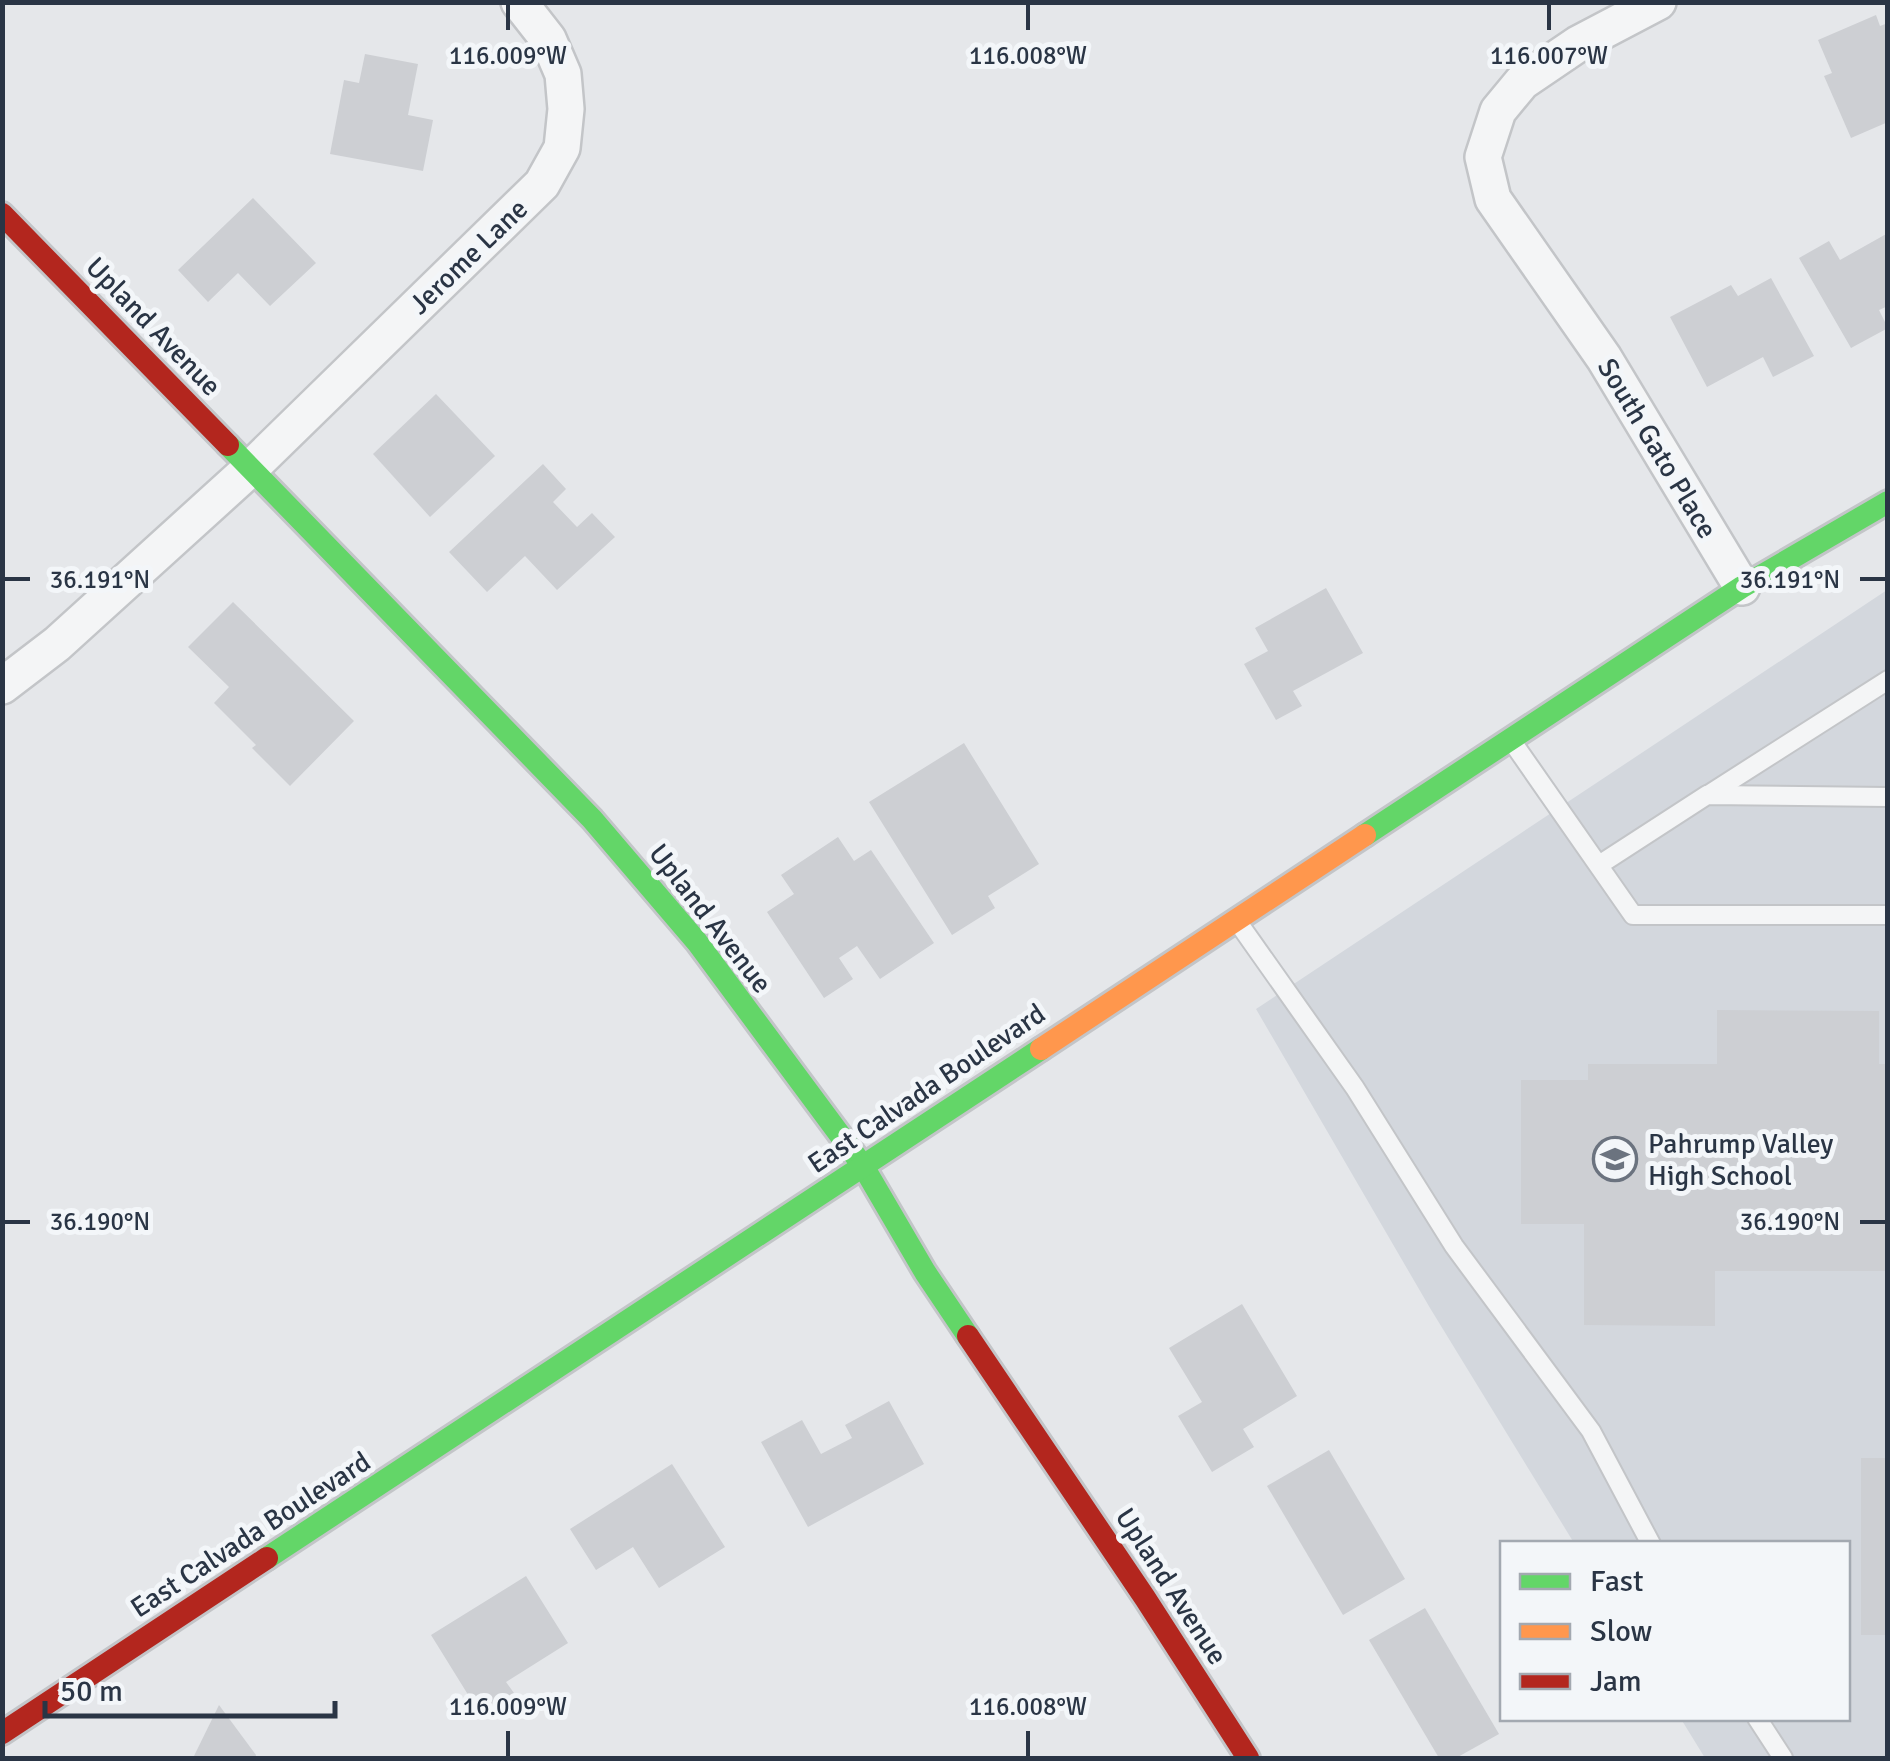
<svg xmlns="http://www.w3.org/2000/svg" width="1890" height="1761" viewBox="0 0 1890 1761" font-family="Signika,sans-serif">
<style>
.built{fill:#d3d7dd}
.building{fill:#cdcfd3}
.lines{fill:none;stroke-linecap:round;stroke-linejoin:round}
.lane-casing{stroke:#c3c5c8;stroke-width:22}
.street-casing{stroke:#c3c5c8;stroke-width:40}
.fast-casing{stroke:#c3c5c8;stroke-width:28}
.slow-casing{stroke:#c3c5c8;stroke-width:28}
.jam-casing{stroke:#c3c5c8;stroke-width:28}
.lane{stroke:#f4f5f6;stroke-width:18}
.street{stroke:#f4f5f6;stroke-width:35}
.fast{stroke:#63d668;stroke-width:22}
.slow{stroke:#ff974d;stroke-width:22}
.jam{stroke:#b3261e;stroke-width:22}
.ticks{fill:none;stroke:#2a3545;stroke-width:4}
.labels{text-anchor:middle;stroke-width:10;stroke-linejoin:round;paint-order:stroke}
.street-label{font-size:28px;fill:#2a3545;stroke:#f3f6f9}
.poi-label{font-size:28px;fill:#2a3545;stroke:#f3f6f9;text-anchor:start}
.ticks-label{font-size:25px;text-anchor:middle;fill:#2a3545;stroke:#f3f6f9;stroke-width:10;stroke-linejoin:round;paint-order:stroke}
</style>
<rect width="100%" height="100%" fill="#e5e7ea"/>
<!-- built -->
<path class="built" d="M1887 590V1758H1705L1681 1719 1848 1718V1544L1574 1543 1430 1308 1256 1009Z"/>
<!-- building -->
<g class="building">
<path d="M1876 15 1880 26 1888 23V122L1851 138 1824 76 1832 73 1818 40Z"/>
<path d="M365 54 418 64 408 115 433 120 423 171 330 154 344 80 359 83Z"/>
<path d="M253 198 316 263 270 306 238 273 208 302 178 270Z"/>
<path d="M1888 233V306L1879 310 1888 328 1851 348 1799 258 1829 241 1840 260Z"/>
<path d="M1771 278 1814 356 1773 377 1763 357 1707 387 1670 317 1731 285 1738 296Z"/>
<path d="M436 394 495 456 430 517 373 454Z"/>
<path d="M543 464 566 489 553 502 577 527 592 513 615 537 557 590 525 556 487 592 449 552Z"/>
<path d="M1326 588 1363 653 1293 691 1302 706 1276 720 1244 664 1268 651 1255 628Z"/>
<path d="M233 602 354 721 290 786 252 748 256 745 214 703 229 687 188 647Z"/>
<path d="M964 743 1039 864 988 896 995 908 952 935 869 802Z"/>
<path d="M838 837 854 861 871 850 934 943 880 979 857 946 839 958 853 979 824 998 767 912 794 894 781 875Z"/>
<path d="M1717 1010 1879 1011V1064H1888V1271H1715V1326L1584 1325V1224H1521V1080H1588V1064H1717Z"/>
<path d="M1242 1304 1297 1396 1243 1429 1254 1447 1212 1472 1178 1416 1202 1402 1169 1348Z"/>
<path d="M889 1401 924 1464 808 1527 761 1442 802 1420 821 1454 852 1438 845 1425Z"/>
<path d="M1329 1450 1405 1579 1343 1615 1267 1486Z"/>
<rect x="1861" y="1458" width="27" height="177"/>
<path d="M672 1464 725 1547 659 1588 633 1547 596 1570 570 1529Z"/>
<path d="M526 1576 568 1643 506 1682 514 1693 480 1714 431 1635Z"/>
<path d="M1425 1608 1499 1734 1456 1758H1439L1369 1640Z"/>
<path d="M219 1705 256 1755 255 1758H193Z"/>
</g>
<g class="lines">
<defs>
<g id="lane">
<path d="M1511 740 1633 915H1888"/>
<path d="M1708 795 1888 680"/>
<path d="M1599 865 1707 795 1888 797"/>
<path d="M1237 921 1355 1088 1454 1246 1591 1431 1651 1544"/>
<path d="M1757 1718 1783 1758"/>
</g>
<g id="street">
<path d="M1658 2 1578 44 1522 82 1498 111 1483 157 1493 199 1604 358 1742 587"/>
<path d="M2 686 57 644 251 468 542 184 562 148 566 109 563 74 548 39 519 2"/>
</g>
<g id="fast">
<path d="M228 445 592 819 697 942 863 1166 925 1272 968 1336"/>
<path d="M1365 835 1742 587 1888 502"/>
<path d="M267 1558 1041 1049"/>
</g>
<path id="slow" d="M1041 1049 1365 835"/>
<g id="jam">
<path d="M2 214 228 445"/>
<path d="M968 1336 1145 1598 1248 1758"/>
<path d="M2 1733 267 1558"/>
</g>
</defs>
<!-- lane casing -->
<use href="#lane" class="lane-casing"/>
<!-- street casing -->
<use href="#street" class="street-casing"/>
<!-- fast casing -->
<use href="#fast" class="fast-casing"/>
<!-- slow casing -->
<use href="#slow" class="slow-casing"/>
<!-- jam casing -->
<use href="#jam" class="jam-casing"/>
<!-- lane -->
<use href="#lane" class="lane"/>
<!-- street -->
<use href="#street" class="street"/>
<!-- fast -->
<use href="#fast" class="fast"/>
<!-- slow -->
<use href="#slow" class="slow"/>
<!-- jam -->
<use href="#jam" class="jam"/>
</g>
<!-- ticks -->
<path class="ticks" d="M508 5V30M1028 5V30M1549 5V30M5 579H30M1860 579H1885M5 1222H30M1860 1222H1885M508 1731V1756M1028 1731V1756"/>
<!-- icons -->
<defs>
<symbol id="school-ring" viewBox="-11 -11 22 22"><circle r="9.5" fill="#f3f6f9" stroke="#6b737f" stroke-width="1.5"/><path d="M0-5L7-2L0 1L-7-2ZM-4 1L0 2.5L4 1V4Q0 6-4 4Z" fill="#6b737f"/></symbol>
</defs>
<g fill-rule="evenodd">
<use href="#school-ring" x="1590" y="1134" width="50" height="50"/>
</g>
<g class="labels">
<!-- street labels -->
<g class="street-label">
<text transform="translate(468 256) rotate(-44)" y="10">Jerome Lane</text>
<text transform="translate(154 326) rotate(46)" y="10">Upland Avenue</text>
<text transform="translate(1658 448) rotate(59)" y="10">South Gato Place</text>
<text transform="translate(711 918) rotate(52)" y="10">Upland Avenue</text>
<text transform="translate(926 1088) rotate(-34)" y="10">East Calvada Boulevard</text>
<text transform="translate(250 1534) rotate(-33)" y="10">East Calvada Boulevard</text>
<text transform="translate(1172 1586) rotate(57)" y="10">Upland Avenue</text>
</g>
<!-- poi labels -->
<g class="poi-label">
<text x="1648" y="1153">Pahrump Valley<tspan x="1648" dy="32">High School</tspan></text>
</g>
</g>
<g class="ticks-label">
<text x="508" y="64">116.009°W</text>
<text x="1028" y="64">116.008°W</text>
<text x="1549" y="64">116.007°W</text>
<text x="100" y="588">36.191°N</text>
<text x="1790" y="588">36.191°N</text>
<text x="100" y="1230">36.190°N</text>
<text x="1790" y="1230">36.190°N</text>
<text x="508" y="1715">116.009°W</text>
<text x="1028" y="1715">116.008°W</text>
</g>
<!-- border -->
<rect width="1890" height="1761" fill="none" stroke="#2a3545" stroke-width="10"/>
<!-- legend -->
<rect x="1500" y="1541" width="350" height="180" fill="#f3f6f9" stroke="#a3a9b1" stroke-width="2.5"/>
<rect x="1520" y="1574" width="50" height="15" fill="#63d668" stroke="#a3a9b1" stroke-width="2.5"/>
<text x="1590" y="1591" font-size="30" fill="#2a3545">Fast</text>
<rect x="1520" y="1624" width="50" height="15" fill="#ff974d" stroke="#a3a9b1" stroke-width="2.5"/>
<text x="1590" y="1641" font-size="30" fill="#2a3545">Slow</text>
<rect x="1520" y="1674" width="50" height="15" fill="#b3261e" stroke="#a3a9b1" stroke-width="2.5"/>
<text x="1590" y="1691" font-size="30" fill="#2a3545">Jam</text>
<!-- scale -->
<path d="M45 1701v15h290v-15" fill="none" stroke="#2a3545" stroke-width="5"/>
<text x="60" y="1701" font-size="30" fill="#2a3545" stroke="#f3f6f9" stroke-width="8" paint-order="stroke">50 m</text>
</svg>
